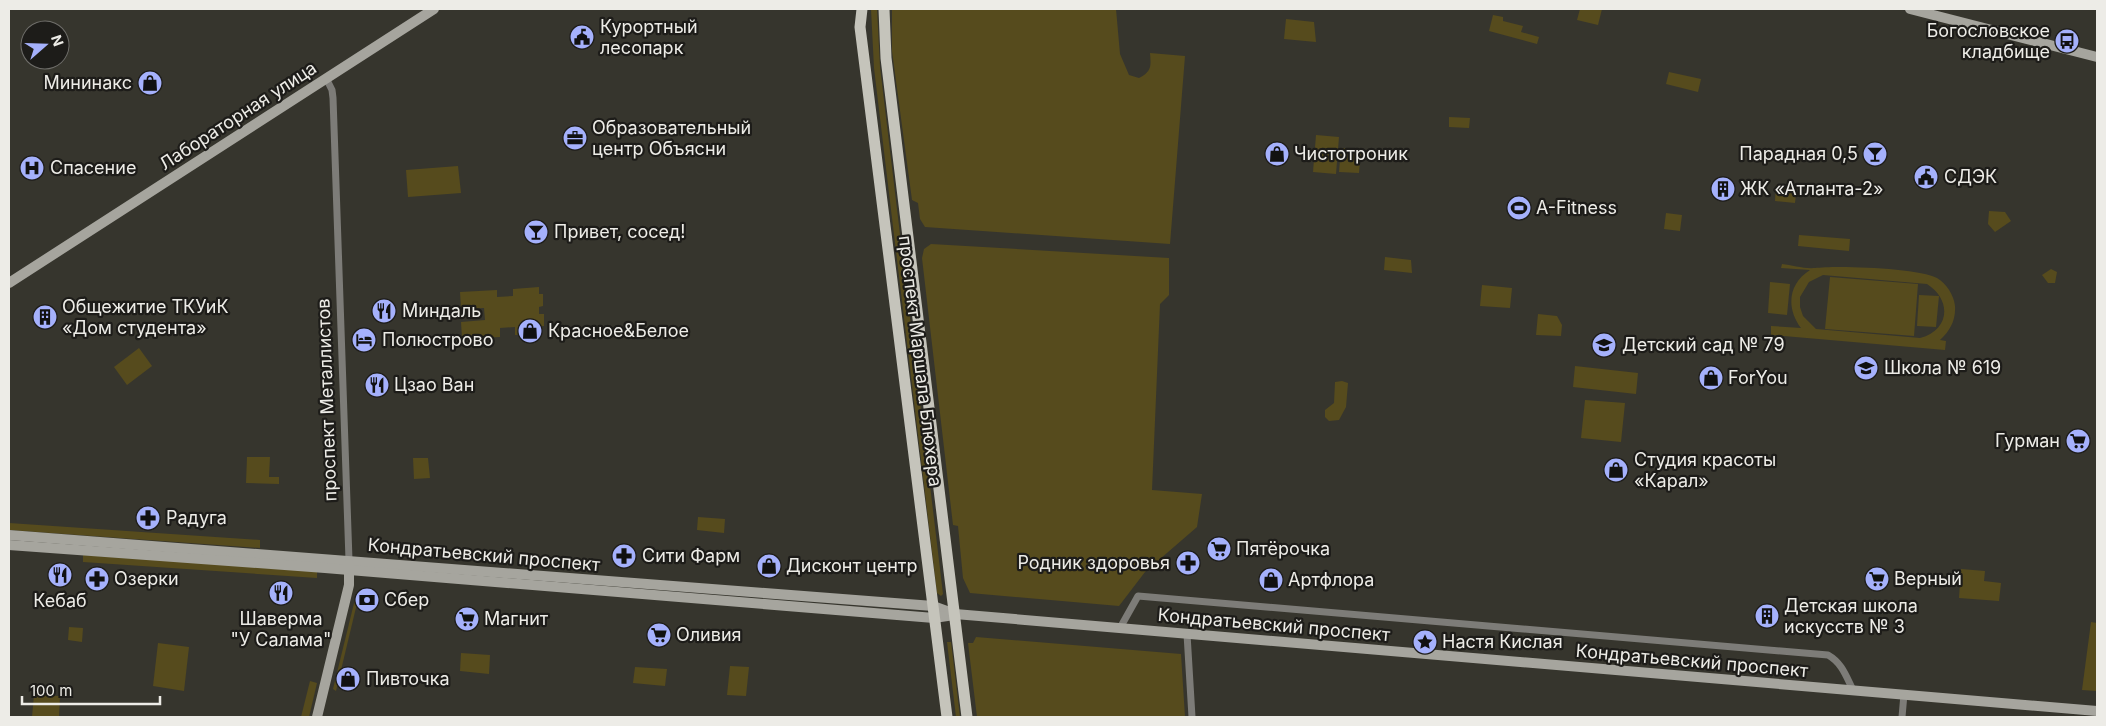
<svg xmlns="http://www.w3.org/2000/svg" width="2106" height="726" viewBox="0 0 2106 726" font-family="Inter,sans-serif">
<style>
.green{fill:#564b1d;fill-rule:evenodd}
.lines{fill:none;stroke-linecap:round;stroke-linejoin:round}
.street{stroke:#7d7c78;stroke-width:7}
.secondary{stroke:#a6a59e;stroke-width:10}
.primary{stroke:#c5c4bb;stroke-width:11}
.labels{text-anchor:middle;stroke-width:4.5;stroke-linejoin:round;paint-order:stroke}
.poi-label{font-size:18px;fill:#edece7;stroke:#1d1c19;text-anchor:start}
.street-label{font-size:18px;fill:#edece7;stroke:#1d1c19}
</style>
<rect width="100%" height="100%" fill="#36352d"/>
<!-- green -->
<g class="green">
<path d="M871 9H877L880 67 943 594 941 596 937 593 874 68Z"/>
<path d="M892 9H1116L1120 54 1129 75 1139 78C1152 71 1151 66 1150 53L1185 56 1170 244 925 227 920 219 918 203 912 200 892 51Z"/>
<path d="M1580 9H1602L1598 25 1577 20Z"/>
<path d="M1493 15 1503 17V21L1523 26 1521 32 1539 37 1537 44 1489 31Z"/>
<path d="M1286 19 1314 22 1316 42 1284 39Z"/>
<path d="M1669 72 1701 79 1698 92 1666 84Z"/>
<path d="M1449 117 1470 118 1469 128 1449 127Z"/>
<path d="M1316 135 1339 137 1336 174 1313 172Z"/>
<path d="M1341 148 1361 149 1359 173 1339 172Z"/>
<path d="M458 166 461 193 408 197 406 170Z"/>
<path d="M1776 185 1788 186 1796 194 1795 203 1775 201Z"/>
<path d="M1989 211 2005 212 2011 221 1995 232 1988 224Z"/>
<path d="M1666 213 1682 215 1680 231 1664 229Z"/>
<path d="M1799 235 1850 239 1849 251 1798 246Z"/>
<path d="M931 244 1169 258V295L1160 304 1152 490 1202 494 1197 527 1145 572 1119 606 970 593 963 578 958 526 953 525 922 258 924 249Z"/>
<path d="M1385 257 1411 260 1412 273 1384 270Z"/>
<path d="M1782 264C1792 265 1804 269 1815 268 1836 265 1920 268 1937 278 1946 283 1954 295 1955 306 1956 320 1950 331 1940 340L1946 341 1945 350 1771 335V326L1801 328C1786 308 1788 284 1810 270L1781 268ZM1823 275 1927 284C1952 300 1950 330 1920 338L1816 329 1803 316 1800 307V297L1809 282Z"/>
<path d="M2051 269 2057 272 2055 283H2048L2042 275Z"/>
<path d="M1830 277 1918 284 1914 336 1825 329Z"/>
<path d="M1770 282 1790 284 1787 315 1768 313Z"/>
<path d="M1482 285 1512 288 1510 308 1480 306Z"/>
<path d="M539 287V294H543V306L539 307V314H544V326H540L541 334 515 335V327L500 328V337L462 339 461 322 485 320 484 308 461 309 460 292 497 290V297L513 296V289Z"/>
<path d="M1919 295 1939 296 1936 327 1917 326Z"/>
<path d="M1538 314 1557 316 1562 325 1561 336 1536 335Z"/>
<path d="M139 348 152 366 127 385 114 367Z"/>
<path d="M1575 366 1638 373 1636 394 1573 387Z"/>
<path d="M1342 381 1348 383 1346 407 1339 420 1329 421 1325 417V410L1334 403 1335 382Z"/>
<path d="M1585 400 1625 403 1621 442 1581 438Z"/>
<path d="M247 457H270L269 477H279V484L246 483Z"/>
<path d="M413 458H428L430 478 414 479Z"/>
<path d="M698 517 725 519 724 533 697 530Z"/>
<path d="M9 523 260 540V548L9 530Z"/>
<path d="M83 555 317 571V578L83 562Z"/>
<path d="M1961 569 1985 571 1984 581 2001 583 1999 601 1959 598Z"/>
<path d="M356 595H359L336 691 333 689Z"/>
<path d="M2091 622 2097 623 2096 691 2082 690Z"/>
<path d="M69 627 83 628 82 642 68 640Z"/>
<path d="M976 637 1181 654 1185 717H977L968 643H973Z"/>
<path d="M947 642H951L960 717H956Z"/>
<path d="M158 643 189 647 184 691 153 686Z"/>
<path d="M461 653 490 655 489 674 460 671Z"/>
<path d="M730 666 749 667 746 696 727 695Z"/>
<path d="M635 667 667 669 665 686 633 683Z"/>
<path d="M310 681 317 683 309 717H301Z"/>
<path d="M34 695 60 696 59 717H32Z"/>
</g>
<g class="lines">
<!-- street -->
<g class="street">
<path d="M326 78 332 90 333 98 349 560"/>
<path d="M1120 628 1138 596 1828 655C1842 663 1846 676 1853 690"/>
<path d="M1187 634 1192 717"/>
<path d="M1902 717 1904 694"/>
</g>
<!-- secondary -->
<g class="secondary">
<path d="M1910 9 2097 57"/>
<path d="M9 283 434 9"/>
<path d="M9 535 933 606 955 614 2097 711"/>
<path d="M9 545 325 568 934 618 954 615"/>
<path d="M317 717 349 585V564"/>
</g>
<!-- primary -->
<g class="primary">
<path d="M862 9 860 27 947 717"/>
<path d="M884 9 886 58 967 717"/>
</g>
</g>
<!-- icons -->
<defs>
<symbol id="civic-disc" viewBox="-11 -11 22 22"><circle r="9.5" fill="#a5b1fc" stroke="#1d1c19"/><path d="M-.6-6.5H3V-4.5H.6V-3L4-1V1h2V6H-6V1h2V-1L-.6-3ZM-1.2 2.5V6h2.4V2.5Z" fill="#111"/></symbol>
<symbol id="bus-disc" viewBox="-11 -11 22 22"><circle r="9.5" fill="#a5b1fc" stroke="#1d1c19"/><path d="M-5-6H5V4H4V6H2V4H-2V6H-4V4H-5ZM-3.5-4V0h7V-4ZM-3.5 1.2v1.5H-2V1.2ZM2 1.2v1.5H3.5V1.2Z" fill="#111"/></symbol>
<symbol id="shop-disc" viewBox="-11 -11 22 22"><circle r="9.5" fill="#a5b1fc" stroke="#1d1c19"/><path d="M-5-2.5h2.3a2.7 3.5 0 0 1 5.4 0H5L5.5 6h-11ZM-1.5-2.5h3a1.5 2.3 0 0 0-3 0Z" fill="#111"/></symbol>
<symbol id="office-disc" viewBox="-11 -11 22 22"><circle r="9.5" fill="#a5b1fc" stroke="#1d1c19"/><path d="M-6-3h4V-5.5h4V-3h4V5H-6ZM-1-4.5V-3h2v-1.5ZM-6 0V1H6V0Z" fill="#111"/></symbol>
<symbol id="bar-disc" viewBox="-11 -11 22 22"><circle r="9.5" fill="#a5b1fc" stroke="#1d1c19"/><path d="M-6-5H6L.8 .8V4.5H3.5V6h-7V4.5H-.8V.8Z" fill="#111"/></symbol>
<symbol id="hospital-disc" viewBox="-11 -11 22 22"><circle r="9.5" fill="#a5b1fc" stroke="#1d1c19"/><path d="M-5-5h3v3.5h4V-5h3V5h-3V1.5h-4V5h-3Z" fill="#111"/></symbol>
<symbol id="building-disc" viewBox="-11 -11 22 22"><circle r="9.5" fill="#a5b1fc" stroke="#1d1c19"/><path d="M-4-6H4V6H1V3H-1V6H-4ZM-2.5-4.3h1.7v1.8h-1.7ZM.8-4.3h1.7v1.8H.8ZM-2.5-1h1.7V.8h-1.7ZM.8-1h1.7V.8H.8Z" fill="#111"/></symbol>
<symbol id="stadium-disc" viewBox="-11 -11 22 22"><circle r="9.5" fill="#a5b1fc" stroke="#1d1c19"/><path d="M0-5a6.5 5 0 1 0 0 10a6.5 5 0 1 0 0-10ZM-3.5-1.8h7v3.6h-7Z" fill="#111"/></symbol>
<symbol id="restaurant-disc" viewBox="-11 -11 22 22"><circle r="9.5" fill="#a5b1fc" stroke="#1d1c19"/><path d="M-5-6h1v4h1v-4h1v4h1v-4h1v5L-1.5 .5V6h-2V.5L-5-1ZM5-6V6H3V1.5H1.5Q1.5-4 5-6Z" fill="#111"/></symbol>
<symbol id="hotel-disc" viewBox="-11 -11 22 22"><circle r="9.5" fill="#a5b1fc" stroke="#1d1c19"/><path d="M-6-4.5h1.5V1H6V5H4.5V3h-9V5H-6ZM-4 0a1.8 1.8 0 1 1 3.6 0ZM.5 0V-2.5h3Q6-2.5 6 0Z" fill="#111"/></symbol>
<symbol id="school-disc" viewBox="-11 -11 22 22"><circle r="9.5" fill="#a5b1fc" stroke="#1d1c19"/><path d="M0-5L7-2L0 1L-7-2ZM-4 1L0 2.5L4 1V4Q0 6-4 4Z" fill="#111"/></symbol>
<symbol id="supermarket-disc" viewBox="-11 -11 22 22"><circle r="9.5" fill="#a5b1fc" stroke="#1d1c19"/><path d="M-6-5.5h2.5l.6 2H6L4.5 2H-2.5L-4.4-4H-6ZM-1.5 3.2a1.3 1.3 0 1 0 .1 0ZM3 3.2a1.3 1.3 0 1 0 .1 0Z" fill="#111"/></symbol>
<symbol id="pharmacy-disc" viewBox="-11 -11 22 22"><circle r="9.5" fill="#a5b1fc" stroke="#1d1c19"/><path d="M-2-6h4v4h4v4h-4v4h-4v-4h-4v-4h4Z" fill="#111"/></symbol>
<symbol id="bank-disc" viewBox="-11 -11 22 22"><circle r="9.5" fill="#a5b1fc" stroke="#1d1c19"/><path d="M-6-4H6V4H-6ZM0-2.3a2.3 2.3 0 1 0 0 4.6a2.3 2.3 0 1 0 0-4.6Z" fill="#111"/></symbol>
<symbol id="sight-disc" viewBox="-11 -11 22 22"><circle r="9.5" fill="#a5b1fc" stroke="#1d1c19"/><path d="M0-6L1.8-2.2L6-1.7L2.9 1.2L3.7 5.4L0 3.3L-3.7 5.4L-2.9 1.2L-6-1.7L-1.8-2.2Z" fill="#111"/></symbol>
</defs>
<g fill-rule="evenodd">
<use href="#civic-disc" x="568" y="23" width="28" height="28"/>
<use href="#bus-disc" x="2053" y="27" width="28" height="28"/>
<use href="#shop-disc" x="136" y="69" width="28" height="28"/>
<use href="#office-disc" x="561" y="124" width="28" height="28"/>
<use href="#shop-disc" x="1263" y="140" width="28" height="28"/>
<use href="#bar-disc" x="1861" y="140" width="28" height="28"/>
<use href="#hospital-disc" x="18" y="154" width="28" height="28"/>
<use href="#civic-disc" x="1912" y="163" width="28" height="28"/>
<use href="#building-disc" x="1709" y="175" width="28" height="28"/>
<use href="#stadium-disc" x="1505" y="194" width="28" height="28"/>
<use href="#bar-disc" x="522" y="218" width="28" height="28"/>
<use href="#restaurant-disc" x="370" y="297" width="28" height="28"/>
<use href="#building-disc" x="31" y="303" width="28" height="28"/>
<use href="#shop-disc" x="516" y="317" width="28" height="28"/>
<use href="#hotel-disc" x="350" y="326" width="28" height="28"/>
<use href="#school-disc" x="1590" y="331" width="28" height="28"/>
<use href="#school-disc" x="1852" y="354" width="28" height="28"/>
<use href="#shop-disc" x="1697" y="364" width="28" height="28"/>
<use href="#restaurant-disc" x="363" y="371" width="28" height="28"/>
<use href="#supermarket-disc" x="2064" y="427" width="28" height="28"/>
<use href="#shop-disc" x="1602" y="456" width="28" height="28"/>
<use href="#pharmacy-disc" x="134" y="504" width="28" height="28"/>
<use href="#supermarket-disc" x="1205" y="535" width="28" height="28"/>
<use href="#pharmacy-disc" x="610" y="542" width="28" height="28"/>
<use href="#pharmacy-disc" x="1174" y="549" width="28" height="28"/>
<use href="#shop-disc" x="755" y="552" width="28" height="28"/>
<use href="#restaurant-disc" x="46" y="561" width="28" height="28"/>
<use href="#pharmacy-disc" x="83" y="565" width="28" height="28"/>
<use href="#supermarket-disc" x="1863" y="565" width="28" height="28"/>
<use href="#shop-disc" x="1257" y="566" width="28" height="28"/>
<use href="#restaurant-disc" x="267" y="579" width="28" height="28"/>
<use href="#bank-disc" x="353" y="586" width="28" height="28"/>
<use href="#building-disc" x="1753" y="602" width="28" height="28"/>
<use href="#supermarket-disc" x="453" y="605" width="28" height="28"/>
<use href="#supermarket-disc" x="645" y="621" width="28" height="28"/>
<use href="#sight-disc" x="1411" y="628" width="28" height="28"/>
<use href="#shop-disc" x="334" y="665" width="28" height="28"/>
</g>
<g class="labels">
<!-- poi labels -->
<g class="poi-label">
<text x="600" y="33">Курортный<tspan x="600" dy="21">лесопарк</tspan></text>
<text x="2050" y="37" text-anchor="end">Богословское<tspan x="2050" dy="21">кладбище</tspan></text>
<text x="132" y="89" text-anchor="end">Мининакс</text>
<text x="592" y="134">Образовательный<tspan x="592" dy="21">центр Объясни</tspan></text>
<text x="1294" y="160">Чистотроник</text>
<text x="1858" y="160" text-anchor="end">Парадная 0,5</text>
<text x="50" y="174">Спасение</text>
<text x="1944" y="183">СДЭК</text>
<text x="1740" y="195">ЖК «Атланта-2»</text>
<text x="1536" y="214">A-Fitness</text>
<text x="554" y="238">Привет, сосед!</text>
<text x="62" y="313">Общежитие ТКУиК<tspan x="62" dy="21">«Дом студента»</tspan></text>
<text x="402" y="317">Миндаль</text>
<text x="548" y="337">Красное&amp;Белое</text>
<text x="382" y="346">Полюстрово</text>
<text x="1622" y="351">Детский сад № 79</text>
<text x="1884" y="374">Школа № 619</text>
<text x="1728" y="384">ForYou</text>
<text x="394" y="391">Цзао Ван</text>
<text x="2060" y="447" text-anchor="end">Гурман</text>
<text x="1634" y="466">Студия красоты<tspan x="1634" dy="21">«Карал»</tspan></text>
<text x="166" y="524">Радуга</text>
<text x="1236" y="555">Пятёрочка</text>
<text x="642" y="562">Сити Фарм</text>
<text x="1170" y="569" text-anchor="end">Родник здоровья</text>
<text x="786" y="572">Дисконт центр</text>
<text x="114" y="585">Озерки</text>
<text x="1894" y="585">Верный</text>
<text x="1288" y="586">Артфлора</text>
<text x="384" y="606">Сбер</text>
<text x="60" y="607" text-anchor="middle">Кебаб</text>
<text x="1784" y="612">Детская школа<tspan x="1784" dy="21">искусств № 3</tspan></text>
<text x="281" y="625" text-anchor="middle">Шаверма<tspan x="281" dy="21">"У Салама"</tspan></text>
<text x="484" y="625">Магнит</text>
<text x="676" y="641">Оливия</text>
<text x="1442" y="648">Настя Кислая</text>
<text x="366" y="685">Пивточка</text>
</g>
<!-- street labels -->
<g class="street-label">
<text transform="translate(238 116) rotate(-33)" y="6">Лабораторная улица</text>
<text transform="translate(920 361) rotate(83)" y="6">проспект Маршала Блюхера</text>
<text transform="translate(327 400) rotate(-92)" y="6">проспект Металлистов</text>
<text transform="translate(484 555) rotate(5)" y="6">Кондратьевский проспект</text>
<text transform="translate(1274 625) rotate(5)" y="6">Кондратьевский проспект</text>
<text transform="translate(1692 661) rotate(5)" y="6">Кондратьевский проспект</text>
</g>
</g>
<!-- border -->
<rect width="2106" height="726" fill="none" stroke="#edece7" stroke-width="20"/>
<!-- north arrow -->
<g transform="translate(45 45) rotate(70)"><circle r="24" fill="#1d1c19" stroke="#706f6b"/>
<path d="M0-4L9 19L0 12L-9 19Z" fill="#a5b1fc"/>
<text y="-8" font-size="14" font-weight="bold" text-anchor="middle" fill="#edece7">N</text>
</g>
<!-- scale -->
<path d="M22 696v8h138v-8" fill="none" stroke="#edece7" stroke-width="2.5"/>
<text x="30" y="696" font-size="15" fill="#edece7" stroke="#1d1c19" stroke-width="4" paint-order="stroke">100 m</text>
</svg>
